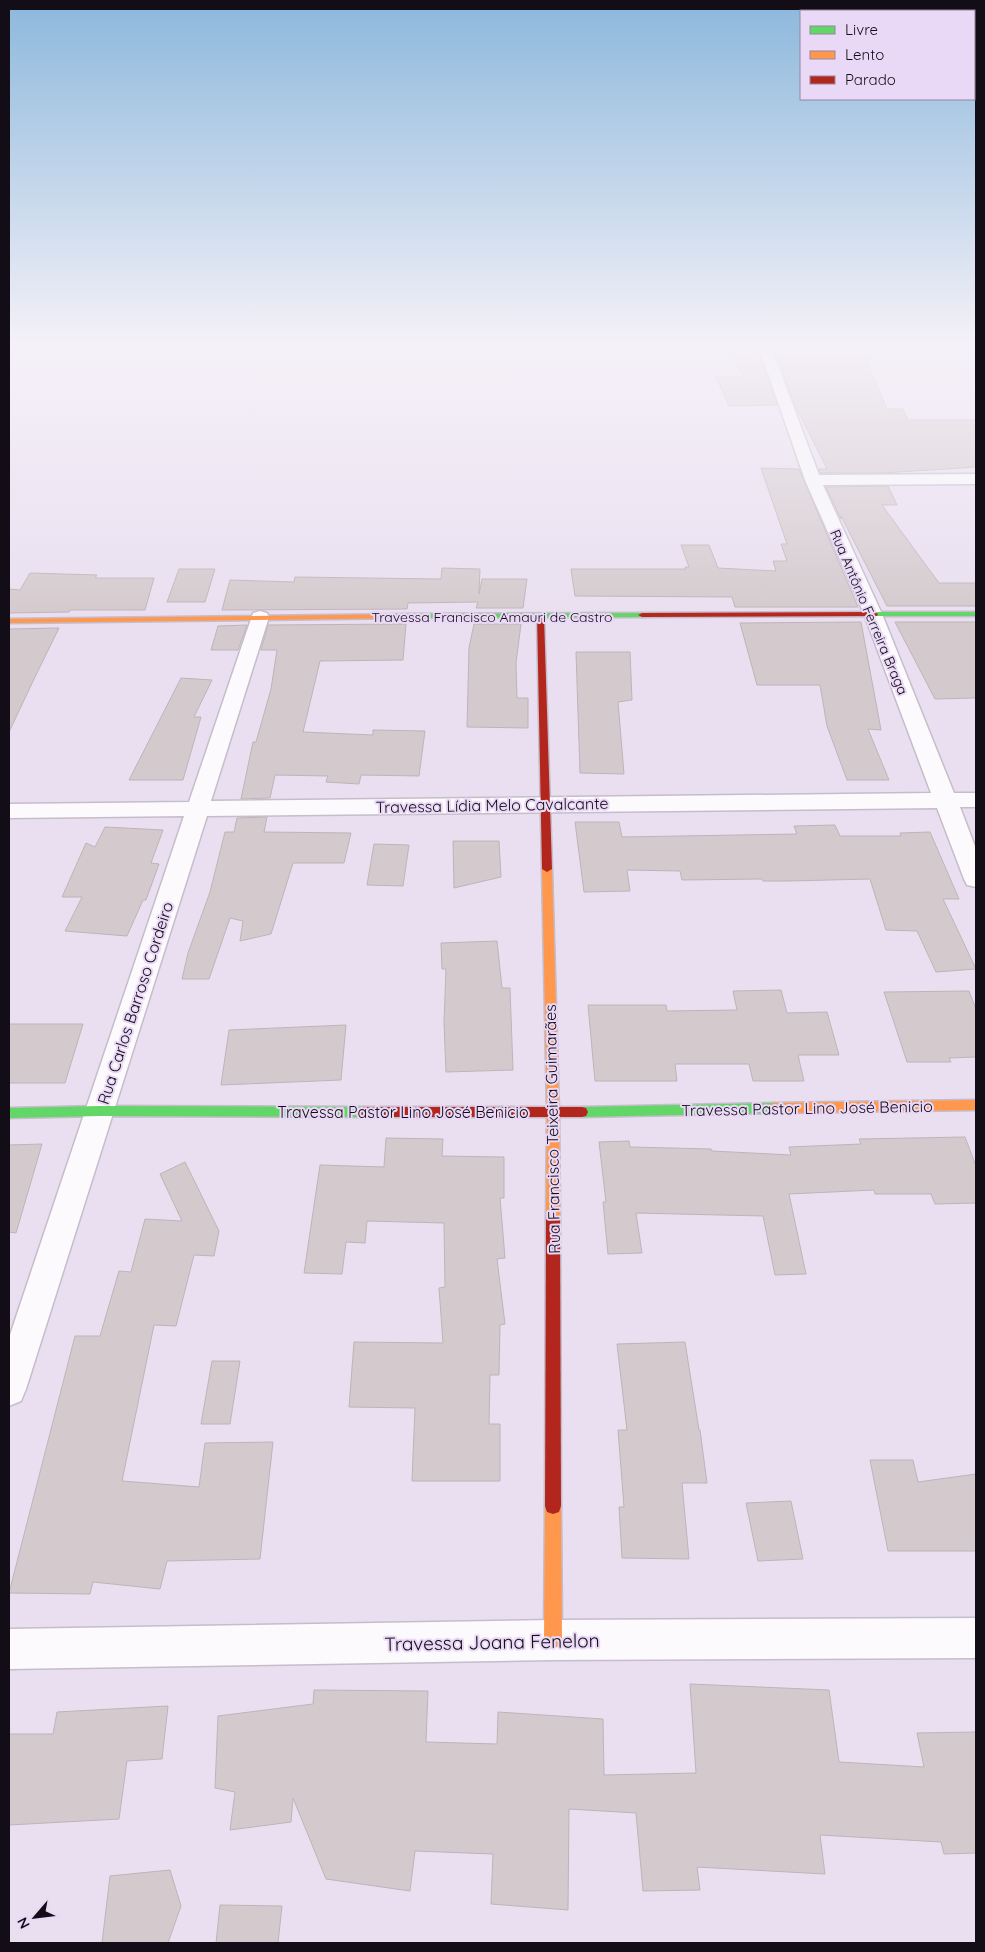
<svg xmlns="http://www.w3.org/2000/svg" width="985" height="1952" viewBox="0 0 985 1952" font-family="Quicksand,sans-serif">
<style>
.building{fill:#d4cace;stroke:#beb4b8}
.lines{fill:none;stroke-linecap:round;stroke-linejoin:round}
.street-casing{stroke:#c5bdca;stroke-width:3}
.fast-casing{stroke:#c5bdca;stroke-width:3}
.slow-casing{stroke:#c5bdca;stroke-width:3}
.jam-casing{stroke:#c5bdca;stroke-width:3}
.street{fill:#fcfafd;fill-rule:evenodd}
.fast{fill:#63d668;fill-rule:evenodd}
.slow{fill:#ff974d;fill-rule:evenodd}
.jam{fill:#b3261e;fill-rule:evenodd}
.labels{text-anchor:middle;stroke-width:4;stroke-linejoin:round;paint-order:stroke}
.far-street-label{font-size:14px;fill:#130d17;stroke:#ead9f6}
.street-label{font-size:16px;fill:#130d17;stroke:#ead9f6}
.near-street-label{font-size:19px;fill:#130d17;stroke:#ead9f6}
</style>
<rect width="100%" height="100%" fill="#e9dff0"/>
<!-- building -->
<g class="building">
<path d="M726 344H756L777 405 729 406 716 377H743Z"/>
<path d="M772 344H859L887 409H903L908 420H976V467L882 473H820L819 469H827L795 405Z"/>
<path d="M761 468 799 469 858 607H735L732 597 575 596 571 569H686L685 567H689L681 545H709L718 568 776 571 773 561H787L781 544H787Z"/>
<path d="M888 486 897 505H882L939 583H976V606H887L841 516V519L826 487Z"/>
<path d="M442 568 480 569 479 594 482 579H527L523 608H476L478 602 408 603 407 609 222 610 230 580 294 582 295 577 441 579Z"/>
<path d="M179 569H215L205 602H167Z"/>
<path d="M30 573 97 575 95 578H154L145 610H70L69 612 9 613V589L20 590Z"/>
<path d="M861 622 881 730 868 729 889 780H847L827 726 820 685H757L740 623Z"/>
<path d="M895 622H976V698L935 699Z"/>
<path d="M406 624 403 660 320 661 303 732 373 735V730L425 731 419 776 361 775 359 784 326 782 328 776 275 775 270 798 241 799 253 742H256L271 689 277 650H261L268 625Z"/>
<path d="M474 624H521L516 663 517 698H528V728L467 727 469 648Z"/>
<path d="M247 625 238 650H211L218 626Z"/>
<path d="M59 628 35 677 9 732V629Z"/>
<path d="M576 652H630L632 700 618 702 624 774 580 773Z"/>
<path d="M181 678 212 680 194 717H201L183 780H129Z"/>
<path d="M267 817 264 832 351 833 344 863H293L271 934 240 941 243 921 230 918 209 979H182L188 953 210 892 225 832H234L237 818Z"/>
<path d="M575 822H619L622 837 797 834 794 826 835 825 840 836H901L900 833 930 832 959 899H943L976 969 936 972 917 931 886 930 870 879 789 881H763L762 879 682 880 680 871 627 870 630 891 584 892Z"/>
<path d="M105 827 163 830 151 863 159 864 146 900H143L127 936 65 931 82 897H62L86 843 95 847Z"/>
<path d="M453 841H499L501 877 454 888Z"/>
<path d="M374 844 409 845 403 886 367 885Z"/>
<path d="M497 941 502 988H510L513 1070 446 1072 444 1022 446 969H442L441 943Z"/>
<path d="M781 990 787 1013 827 1012 839 1055H798L804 1081H753L749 1064H675L677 1081H595L588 1005H666L667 1011 737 1010 733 991Z"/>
<path d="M969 991 976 1009V1057L949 1058 951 1062H907L884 992Z"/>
<path d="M9 1024H83L65 1083H9Z"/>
<path d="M346 1025 341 1080 221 1085 229 1030Z"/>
<path d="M965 1137 976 1166V1203L935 1204 931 1194H875L874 1190 789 1194 806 1274 775 1275 763 1216 636 1213 642 1253 608 1254 603 1202H606L599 1142 629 1141 630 1147 711 1149 712 1151 791 1155 789 1147 861 1144 859 1139Z"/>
<path d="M386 1138 443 1139 442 1156 504 1157V1198H500L505 1258 497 1259 505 1324 500 1325 499 1375H490L489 1424H500V1481H412L415 1408 349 1407 354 1342 443 1343 439 1288 445 1287 444 1223 367 1221 365 1243 346 1242 342 1274 304 1273 320 1165 384 1167Z"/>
<path d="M42 1144 16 1233 9 1232V1145Z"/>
<path d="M185 1162 219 1231 214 1256 194 1255 176 1326 154 1325 122 1481 199 1487 205 1443 273 1442 260 1559 167 1561 160 1589 93 1582 90 1594 9 1593 75 1336H100L119 1271 131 1272 145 1219 182 1221 160 1174Z"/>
<path d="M685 1342 699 1430H700L707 1483H682L689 1559 622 1558 619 1507H624L618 1430H627L617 1344Z"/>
<path d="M212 1361H240L230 1424H201Z"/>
<path d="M870 1460H913L918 1482 976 1474V1551H888Z"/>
<path d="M791 1501 803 1559 758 1561 746 1503Z"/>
<path d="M690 1684 829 1690 839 1762 924 1767 917 1733 976 1732V1853L944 1854 941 1842 820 1835 825 1874 697 1867 700 1890 643 1891 636 1813 569 1809 568 1910 491 1904 493 1854 415 1851 410 1891 326 1879 293 1798 291 1822 230 1830 235 1792 215 1788 218 1716 313 1704 314 1690 428 1691 426 1742 497 1744 498 1712 603 1719 604 1775 696 1773Z"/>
<path d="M168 1706 162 1759 127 1761 119 1819 9 1825V1734H53L57 1712Z"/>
<path d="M170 1870 181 1906 168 1943H102L110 1876Z"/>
<path d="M220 1905 282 1906 278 1943H216Z"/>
</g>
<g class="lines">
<defs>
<g id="street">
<path d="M758 344H770L819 475 976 474V484L823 485 882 614 954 793H976V807H960L976 849V887L967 885 964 879 937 808 207 816 26 1389 21 1401 9 1406V1338L184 816 9 818V804L189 802 253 613 260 611 267 613 269 617 211 801 931 793 864 614 805 480Z"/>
<path d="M976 1618V1658L553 1660 9 1669V1629L553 1620Z"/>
</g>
<g id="fast">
<path d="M871 612H976V616H874L870 614Z"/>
<path d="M642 613 646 615 645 617 411 618 407 616 411 614Z"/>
<path d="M775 1103 779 1104 781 1108 779 1112 775 1113 582 1117 578 1116 576 1112 578 1108 582 1107Z"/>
<path d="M100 1106 364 1107 368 1108 370 1112 368 1116 364 1117 100 1116 9 1118V1108Z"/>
</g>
<g id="slow">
<path d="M411 614 415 616 414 618 9 623V619Z"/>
<path d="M547 866 552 869 559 1112 560 1220 558 1224 553 1226 548 1224 546 1220 547 1112 542 869Z"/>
<path d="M976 1100V1110L775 1113 771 1112 769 1108 771 1104 775 1103Z"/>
<path d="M553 1498 559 1500 561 1506 562 1640 559 1646 553 1649 547 1646 544 1640 545 1506 547 1500Z"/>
</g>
<g id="jam">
<path d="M874 612 878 614 877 616 642 617 638 615 642 613Z"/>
<path d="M537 615 544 617 552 869 547 872 542 869Z"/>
<path d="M364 1107H582L586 1108 588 1112 586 1116 582 1117H364L360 1116 358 1112 360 1108Z"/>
<path d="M553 1214 558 1216 560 1220 561 1506 559 1512 553 1514 547 1512 545 1506 546 1220 548 1216Z"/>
</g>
</defs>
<!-- street casing -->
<use href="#street" class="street-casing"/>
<!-- fast casing -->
<use href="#fast" class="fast-casing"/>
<!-- slow casing -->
<use href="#slow" class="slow-casing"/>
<!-- jam casing -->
<use href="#jam" class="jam-casing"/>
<!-- street -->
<use href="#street" class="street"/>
<!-- fast -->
<use href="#fast" class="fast"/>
<!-- slow -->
<use href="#slow" class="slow"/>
<!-- jam -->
<use href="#jam" class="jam"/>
</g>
<!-- sky -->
<linearGradient id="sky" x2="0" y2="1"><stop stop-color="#8cb8dc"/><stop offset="0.56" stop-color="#f5f1f8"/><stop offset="1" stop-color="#f5f1f8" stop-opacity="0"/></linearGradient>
<rect width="985" height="617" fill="url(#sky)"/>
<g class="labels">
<!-- far-street labels -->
<g class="far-street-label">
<text transform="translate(869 612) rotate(67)" y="5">Rua Antônio Ferreira Braga</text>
<text x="492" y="622">Travessa Francisco Amauri de Castro</text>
</g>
<!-- street labels -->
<g class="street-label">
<text transform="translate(492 805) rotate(-1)" y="6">Travessa Lídia Melo Cavalcante</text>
<text transform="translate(135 1003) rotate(-72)" y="6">Rua Carlos Barroso Cordeiro</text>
<text transform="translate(807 1108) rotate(-1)" y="6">Travessa Pastor Lino José Benicio</text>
<text x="403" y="1118">Travessa Pastor Lino José Benicio</text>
<text transform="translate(552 1129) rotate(-91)" y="6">Rua Francisco Teixeira Guimarães</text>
</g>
<!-- near-street labels -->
<g class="near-street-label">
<text transform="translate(492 1642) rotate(-1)" y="7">Travessa Joana Fenelon</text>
</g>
</g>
<!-- border -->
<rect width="985" height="1952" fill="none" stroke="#130d17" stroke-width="20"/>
<!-- legend -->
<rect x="800" y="10" width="175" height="90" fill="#ead9f6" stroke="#94879d"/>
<rect x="810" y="26" width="25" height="8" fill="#63d668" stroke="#94879d"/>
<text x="845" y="35" font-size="15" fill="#130d17">Livre</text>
<rect x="810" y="51" width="25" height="8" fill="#ff974d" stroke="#94879d"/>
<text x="845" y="60" font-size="15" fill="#130d17">Lento</text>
<rect x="810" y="76" width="25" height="8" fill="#b3261e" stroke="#94879d"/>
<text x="845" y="85" font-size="15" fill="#130d17">Parado</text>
<!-- north arrow -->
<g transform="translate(35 1917) rotate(242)" stroke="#ead9f6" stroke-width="4" paint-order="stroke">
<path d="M0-4L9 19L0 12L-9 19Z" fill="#130d17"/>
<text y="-8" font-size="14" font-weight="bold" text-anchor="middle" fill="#130d17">N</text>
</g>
</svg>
